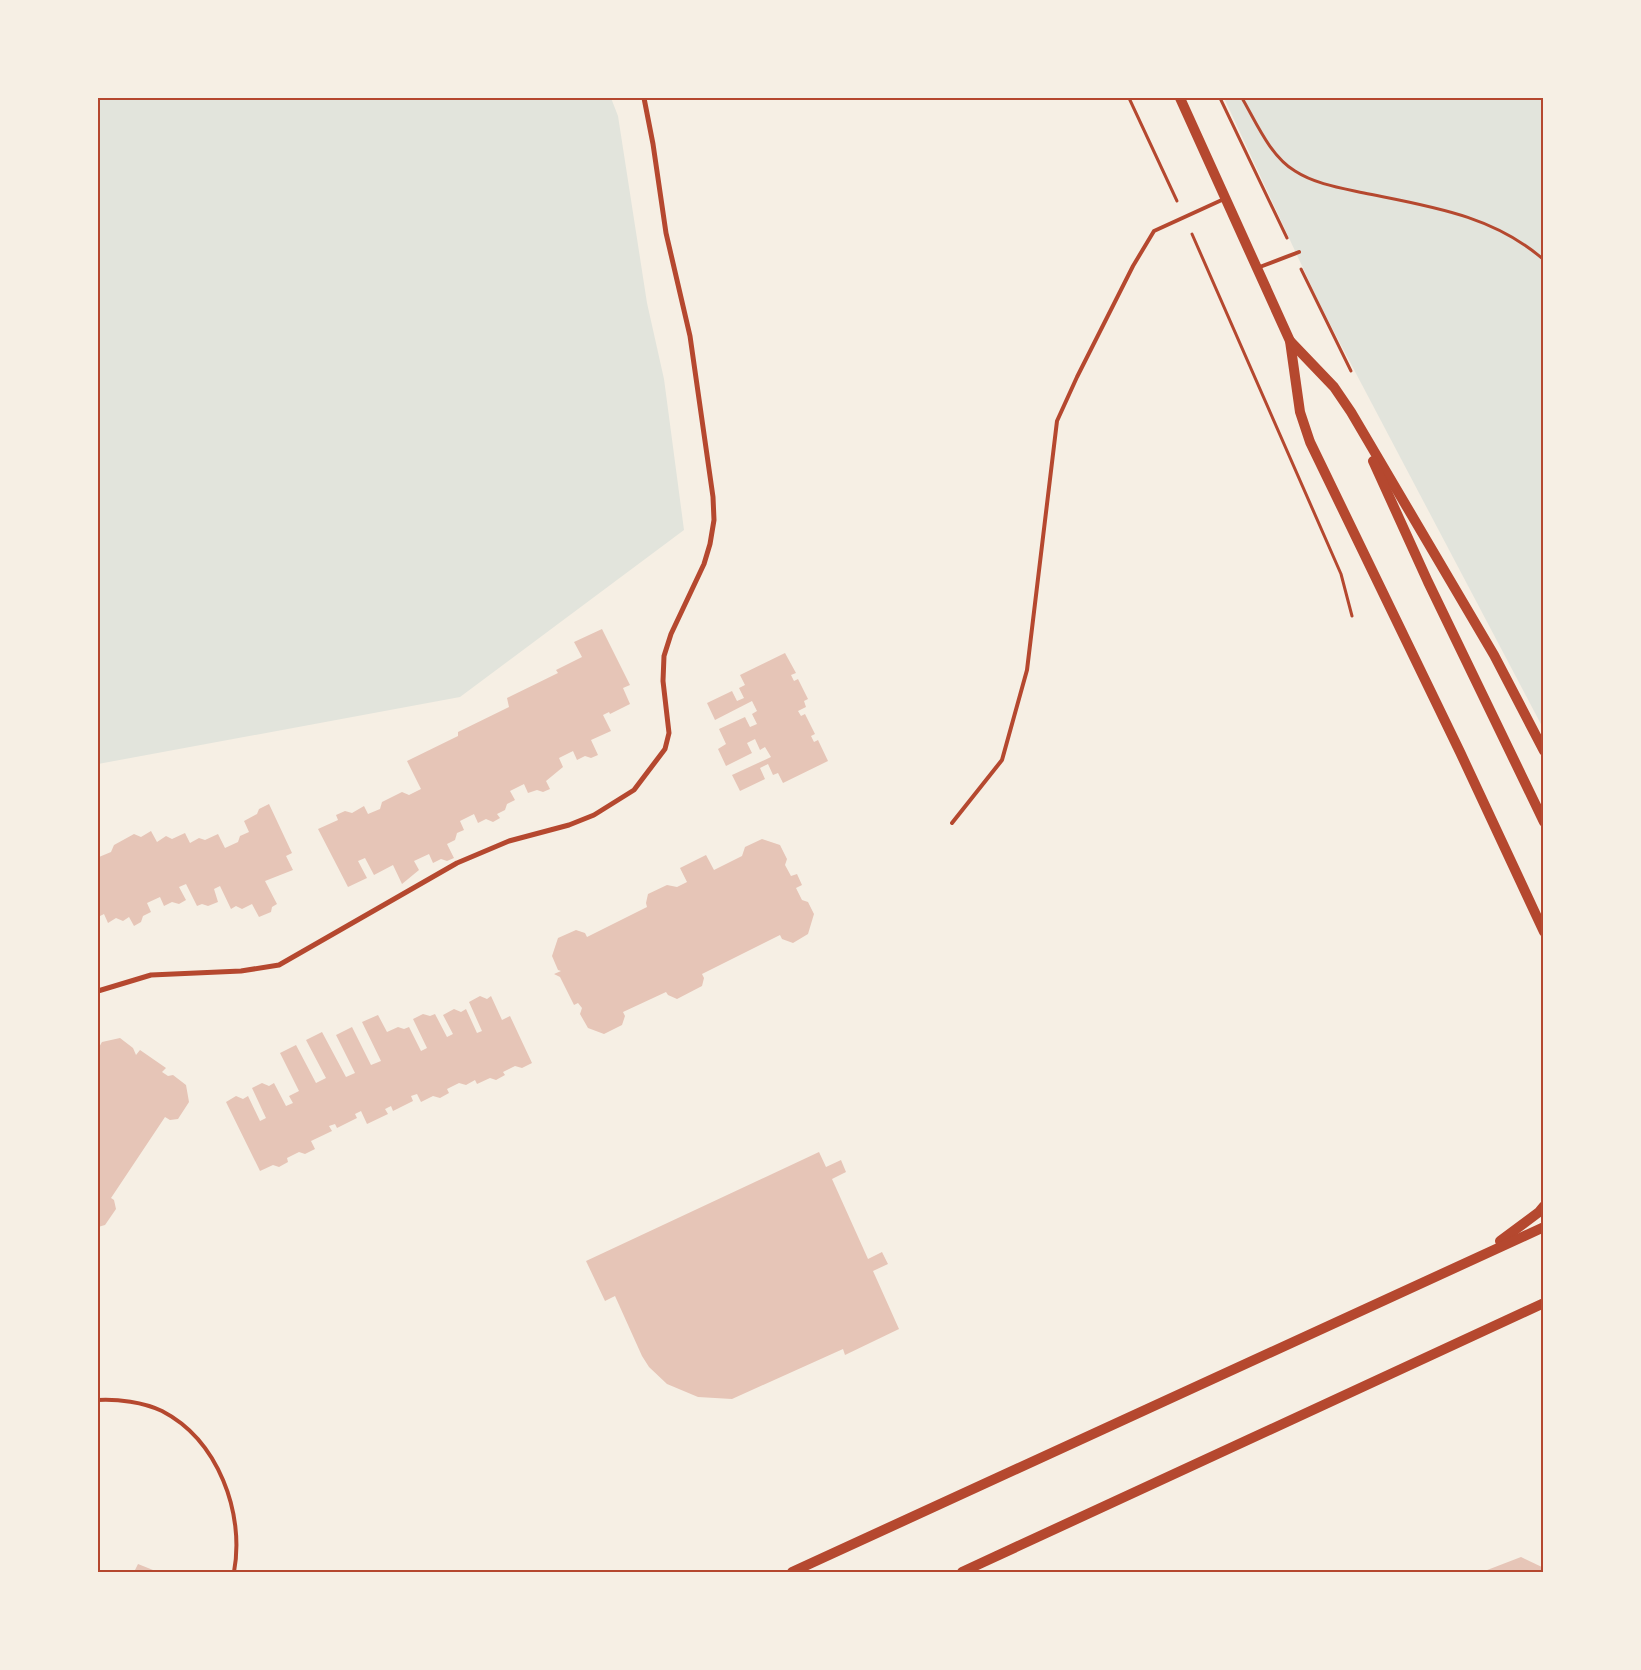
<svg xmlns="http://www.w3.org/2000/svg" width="1641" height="1670" viewBox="0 0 1641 1670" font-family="'Source Serif 4',serif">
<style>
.green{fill:#e2e4dc}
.building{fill:#e6c5b7}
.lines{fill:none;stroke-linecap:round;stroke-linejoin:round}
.path{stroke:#b5482f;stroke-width:3}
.service{stroke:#b5482f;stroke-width:4}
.minor{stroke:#b5482f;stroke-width:5}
.secondary{stroke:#b5482f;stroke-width:10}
.neatline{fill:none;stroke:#b5482f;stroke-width:2}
</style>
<rect width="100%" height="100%" fill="#f6efe4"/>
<!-- green -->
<g class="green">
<path d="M98 98H611L618 116 647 303 664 379 684 530 460 697 98 764Z"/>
<path d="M1224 98H1543V728L1322 309Z"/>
</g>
<!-- building -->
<g class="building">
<path d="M602 629 630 685 623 688 630 704 610 714 609 712 603 715 611 731 591 740 598 755 591 758 585 756 577 760 573 751 559 758 563 767 546 781 550 789 543 792 537 790 528 793 524 784 510 791 515 800 507 804 505 810 497 814 500 818 493 822 486 819 478 823 474 814 460 821 464 830 457 833 455 840 447 844 454 858 447 861 441 859 433 863 429 854 414 861 419 870 402 884 393 865 374 875 365 858 358 861 367 878 348 887 318 829 338 820 336 815 345 811 352 813 364 806 368 814 380 809 382 802 402 792 409 795 421 789 407 761 458 736V732L509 707 507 698 558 673 556 670 582 657 574 642Z"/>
<path d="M785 653 796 673 791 675 794 681 798 679 808 699 804 701 806 707 798 711 801 716 805 714 815 734 811 736 814 742 818 740 828 761 783 783 778 773 773 775 768 764 760 768 765 779 740 791 732 775 771 757 765 747 760 750 755 739 747 743 752 753 726 766 718 749 726 744 719 729 745 717 750 727 757 724 752 714 757 711 752 701 715 720 707 703 732 691 737 701 744 698 739 688 745 685 740 675Z"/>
<path d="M269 804 292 853 286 856 293 870 265 881 277 904 272 907 271 912 259 917 252 904 242 909 236 906 231 909 220 886 214 889 218 902 208 906 202 904 197 906 186 884 179 887 186 900 179 904 172 902 164 906 160 897 147 903 151 912 143 916 141 922 134 926 129 917 123 921 116 918 108 923 104 914 98 917V854L99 857 111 852 114 845 134 834 141 837 151 831 157 842 166 836 172 839 185 833 190 843 199 838 205 840 218 834 225 848 238 842 240 836 249 832 244 821 257 814 259 809Z"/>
<path d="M762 839 780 845 787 859 785 865 791 876 797 874 802 885 796 888 802 900 808 902 814 914 808 934 793 943 782 939 780 935 702 974 704 978 702 986 677 999 668 995 666 992 623 1012 625 1016 622 1025 604 1034 588 1028 580 1014 582 1008 578 1003 574 1005 560 977 554 974 561 971 558 970 552 956 558 938 576 930 585 933 587 937 647 907 646 903 648 894 667 885 677 887 687 882 680 868 706 855 714 870 742 856 745 847Z"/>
<path d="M480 996 487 999 491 996 502 1020 510 1016 532 1063 522 1068 515 1066 503 1072 505 1075 496 1080 490 1078 477 1084 475 1080 466 1085 459 1083 447 1089 449 1093 440 1098 433 1096 421 1102 417 1094 411 1096 413 1101 393 1111 391 1106 385 1109 388 1114 367 1124 361 1111 355 1114 357 1118 337 1128 335 1124 329 1126 332 1131 311 1141 315 1149 305 1154 299 1152 287 1158 288 1162 279 1167 273 1165 260 1171 226 1102 236 1096 243 1099 248 1096 260 1121 266 1118 252 1088 262 1083 269 1086 274 1083 286 1106 293 1103 289 1096 299 1091 280 1053 296 1045 316 1083 326 1078 306 1040 322 1032 346 1077 355 1073 336 1035 352 1027 371 1065 381 1061 362 1022 378 1015 387 1032 398 1027 404 1029 409 1027 421 1051 427 1048 413 1019 423 1014 430 1016 435 1014 447 1037 453 1034 443 1015 454 1009 461 1012 466 1009 477 1033 482 1031 469 1002Z"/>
<path d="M120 1038 133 1048 136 1055 140 1050 166 1068 162 1072 168 1076 173 1075 186 1085 189 1102 178 1119 170 1120 165 1117 111 1198 114 1200 116 1209 105 1225 98 1227V1049L102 1042Z"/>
<path d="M819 1152 826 1167 841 1160 846 1172 832 1179 868 1259 882 1252 888 1264 873 1271 899 1329 845 1355 843 1349 732 1399 698 1397 667 1384 649 1367 642 1356 615 1296 605 1301 586 1261Z"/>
<path d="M1521 1557 1544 1568V1572H1482Z"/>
<path d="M138 1564 158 1572H134Z"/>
</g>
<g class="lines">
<!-- path -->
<g class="path">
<path d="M1129 98 1177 201"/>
<path d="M1220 98 1287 238"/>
<path d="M1242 98C1256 122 1270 156 1295 171 1315 184 1341 188 1364 193 1428 206 1493 215 1544 260"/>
<path d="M1192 234 1341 574 1352 616"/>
<path d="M1301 269 1351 371"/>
</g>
<!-- service -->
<g class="service">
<path d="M1257 268 1299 252"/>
<path d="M952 823 1002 760 1027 670 1057 421 1077 377 1133 266 1154 231 1224 199"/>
<path d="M98 1400C118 1399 143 1402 162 1411 218 1440 245 1513 234 1572"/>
</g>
<!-- minor -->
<path class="minor" d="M98 991 151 975 241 971 279 965 457 863 509 841 569 825 594 815 634 790 665 749 669 733 663 681 664 656 671 634 704 564 710 544 714 520 713 497 690 336 666 233 653 144 644 98"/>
<!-- secondary -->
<g class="secondary">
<path d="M1180 98 1290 341 1300 412 1310 442 1460 752 1544 932"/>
<path d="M1290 341 1334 387 1351 412 1494 655 1544 751"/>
<path d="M1373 461 1428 582 1544 822"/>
<path d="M1500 1241 1539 1212 1544 1206"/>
<path d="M792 1572 1544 1227"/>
<path d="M962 1572 1544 1303"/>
</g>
</g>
<!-- border -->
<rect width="1641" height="1670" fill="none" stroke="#f6efe4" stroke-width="198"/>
<rect x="99" y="99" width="1443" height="1472" class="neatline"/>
</svg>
